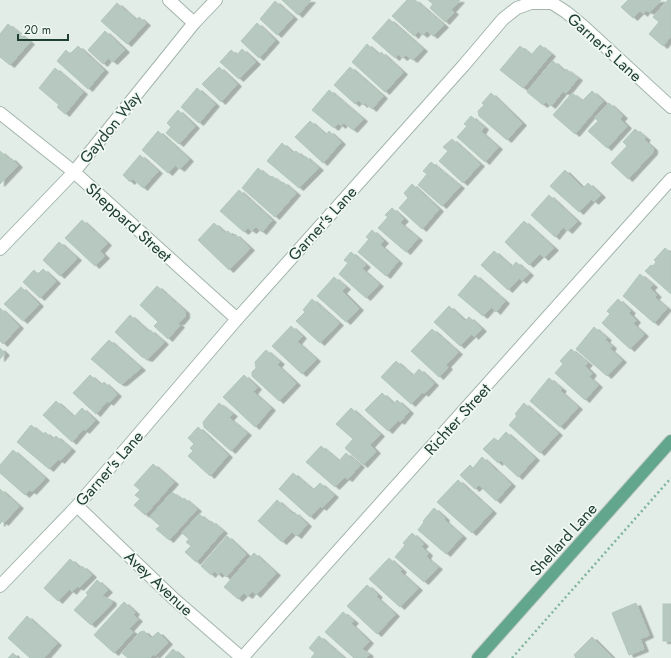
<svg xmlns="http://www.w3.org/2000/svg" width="671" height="658" viewBox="0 0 671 658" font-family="Jost,sans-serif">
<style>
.building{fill:#b6c8bf;stroke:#b3c7bc;filter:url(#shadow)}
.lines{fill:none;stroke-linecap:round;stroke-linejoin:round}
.minor-casing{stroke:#a3b5ad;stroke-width:14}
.major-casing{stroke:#c1c9c6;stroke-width:14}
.path{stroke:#7fb39d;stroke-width:2.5;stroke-dasharray:2 3;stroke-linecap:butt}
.minor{stroke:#fff;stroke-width:12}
.major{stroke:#62a68d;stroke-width:12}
.labels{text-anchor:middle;stroke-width:3.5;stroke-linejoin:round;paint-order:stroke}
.street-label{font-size:16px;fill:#203f33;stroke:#f2f9f5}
</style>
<defs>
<filter id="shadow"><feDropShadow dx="4.5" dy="2.5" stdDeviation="0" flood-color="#0004"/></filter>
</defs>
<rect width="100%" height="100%" fill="#e1ede6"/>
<!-- building -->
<g class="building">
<path d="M282 0H311L298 15Z"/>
<path d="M407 0H415L444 25 433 36 427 31 423 35 418 31 414 36 392 16Z"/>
<path d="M428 0H460L451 10 454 12 445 22 430 8 433 4Z"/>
<path d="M628 0H661L650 12 646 10 643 14 640 11 633 18 621 7Z"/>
<path d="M668 0H671V36L663 46 649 34 659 22 653 17Z"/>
<path d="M275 1 293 17 277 35 260 19Z"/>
<path d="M117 3 136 20 139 17 146 23 127 44 101 21Z"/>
<path d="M389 19 423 49 413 60 406 55 403 58 398 54 395 58 372 38Z"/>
<path d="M257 23 275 40 259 58 241 41Z"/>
<path d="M8 24 30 42 10 65 0 57V34Z"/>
<path d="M105 31 125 50 113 62 108 58 103 64 88 50Z"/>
<path d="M367 44 379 55 381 52 403 72 385 92 352 62Z"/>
<path d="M540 45 551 54 523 88 500 70 520 46 531 55Z"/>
<path d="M78 46 104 70 88 89 57 61 66 50 70 54Z"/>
<path d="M242 49 256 62 239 79 220 62 231 50 237 55Z"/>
<path d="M553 61 564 71 566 69 578 78 566 93 563 91 551 106 546 102 543 105 527 92Z"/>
<path d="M219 67 237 84 221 102 202 84Z"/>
<path d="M350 67 383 96 372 109 365 103 363 105 358 100 355 104 334 85Z"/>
<path d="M55 68 83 92 65 114 57 107 59 105 39 88Z"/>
<path d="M197 88 215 104 199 123 181 107Z"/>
<path d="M329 90 363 119 353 130 344 123 341 126 338 123 334 128 312 110Z"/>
<path d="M592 91 603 101 575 134 553 115 572 93 582 101Z"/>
<path d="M491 93 522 123 507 140 479 116 478 111 484 105 482 103Z"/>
<path d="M609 103 623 116 620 119 627 126 607 148 588 131 598 121 595 118Z"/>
<path d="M178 110 195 126 179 144 166 133 171 127 167 123Z"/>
<path d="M471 116 484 127 481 132 498 147 485 162 457 137 467 126 464 124Z"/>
<path d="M310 121 326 135 329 131 341 142 323 163 295 137Z"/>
<path d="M635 129 646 138 644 140 653 148V152L628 179 611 163 627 146 623 142Z"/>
<path d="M158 131 189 159 180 169 175 165 168 173 142 150Z"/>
<path d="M452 139 480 164 463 183 439 161 448 151 443 147Z"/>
<path d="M282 143 293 153 296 151 304 158 305 156 319 168 299 188 267 161Z"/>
<path d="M0 151 9 159 11 158 18 165 0 184Z"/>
<path d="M140 155 158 171 143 188 133 179 130 182 123 175Z"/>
<path d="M431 162 460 186 442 206 418 185 427 174 423 171Z"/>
<path d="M258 168 270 178 272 176 282 184 283 182 296 193 275 217 242 188Z"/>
<path d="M565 170 583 188 588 183 601 195 594 202 591 199 579 212 550 186Z"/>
<path d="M412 184 439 209 422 229 399 208 408 198 404 193Z"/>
<path d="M239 190 272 220 262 232 256 227 252 231 248 228 244 232 220 211Z"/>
<path d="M549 195 577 221 568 231 563 227 555 237 531 215Z"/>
<path d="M392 208 404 219 400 223 418 238 406 252 378 228 388 217 385 215Z"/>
<path d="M82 220 107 243 100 251 105 256 95 266 65 238Z"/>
<path d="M524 221 554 248 544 258 540 254 529 265 505 242Z"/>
<path d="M214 223 225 233 228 231 233 236 235 234 250 248 229 270 198 240Z"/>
<path d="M372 230 384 241 380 245 398 261 386 276 358 252 369 239 366 237Z"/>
<path d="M59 242 77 258 60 276 43 260Z"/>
<path d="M665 248 671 253V294L645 271 651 265 653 266 656 262 654 260Z"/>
<path d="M494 251 512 267 516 262 529 273 522 281 519 278 508 290 481 265Z"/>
<path d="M351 252 366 265 362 269 379 284 366 298 339 274 348 263 344 260Z"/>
<path d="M43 269 56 281 40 298 23 282 34 270 38 274Z"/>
<path d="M640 274 653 285 650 288 657 295 654 297 667 308 654 323 623 296Z"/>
<path d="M475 275 505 301 496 312 491 307 483 316 458 295Z"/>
<path d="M334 277 346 287 342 291 359 308 346 322 317 296Z"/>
<path d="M157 286 185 311V316L180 322H176L180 325 168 339 154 326 158 322 140 305Z"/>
<path d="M21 287 39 304 23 321 4 304Z"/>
<path d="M312 299 339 323 320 343 296 321 305 312 303 310Z"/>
<path d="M618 299 631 311 629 313 636 320 633 324 644 334 630 349 602 323 610 314 607 311Z"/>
<path d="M449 306 465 321 469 317 482 329 474 337 472 334 460 346 434 322Z"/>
<path d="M0 308 19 326 3 344 0 341Z"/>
<path d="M130 315 149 332 150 330 164 342 148 359 142 357 115 332Z"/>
<path d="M291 326 302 336 297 342 316 359 302 374 272 346Z"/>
<path d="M594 327 607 338 605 340 612 346 610 349 622 360 607 376 576 349Z"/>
<path d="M432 329 458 352 446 365 448 367 439 377 411 351Z"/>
<path d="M109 340 141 368 123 383H119L91 359Z"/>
<path d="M0 348 5 353 0 359Z"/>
<path d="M571 349 588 363 585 366 592 373 589 377 598 385 585 400 555 373 563 364 560 361Z"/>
<path d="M266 350 280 362 277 365 296 383 279 401 252 376V372L256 368 255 362Z"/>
<path d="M396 361 413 376 419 369 434 383 424 394 422 392 411 404 381 377Z"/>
<path d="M90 375 101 385 104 382 117 394 109 403 107 401 96 414 73 393Z"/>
<path d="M244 375 257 387 253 392 271 408 255 427 223 397Z"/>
<path d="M549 378 562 389 560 391 578 407 560 427 530 401Z"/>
<path d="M382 393 394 404 397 400 409 411 400 422 398 420 388 431 365 410Z"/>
<path d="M56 401 74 417 82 408 95 420 85 431 83 429 72 442 43 415Z"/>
<path d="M219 403 233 414 229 418 247 433 231 451 204 427 203 422Z"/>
<path d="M524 403 558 433 540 453 509 425 517 416 515 414Z"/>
<path d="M351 408 380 434 370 445 376 451 363 465 345 448 353 439 336 424Z"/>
<path d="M31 425 43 435 45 432 53 439 56 436 71 449 60 461 58 459 49 469 17 442Z"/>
<path d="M198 427 228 455 210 476 188 456 193 451 190 448 194 444 188 438Z"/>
<path d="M506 432 535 458 518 477 500 460 498 463 483 449 494 438 498 441Z"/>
<path d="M321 446 339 461 346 453 360 465 348 479 345 477 335 487 306 462Z"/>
<path d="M13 450 45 478 32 492 30 490 25 495 0 473V465Z"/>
<path d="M482 457 511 484 496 501 479 485 475 489 460 475 470 465 473 468Z"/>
<path d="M153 464 174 482 145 515 134 505 140 499 135 495 140 490 134 485Z"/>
<path d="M293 473 313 490 320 483 334 495 322 508 320 506 310 517 279 489Z"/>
<path d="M458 480 492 511 472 533 437 502Z"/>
<path d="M0 489 19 506 4 523 2 521 0 524Z"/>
<path d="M172 492 182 500 184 498 197 509 169 540 156 529 160 526 150 517Z"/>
<path d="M277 500 293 514 294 512 307 524 297 536 292 532 282 542 258 521Z"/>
<path d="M434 508 445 518 444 520 462 536 446 554 418 530 424 522 423 521Z"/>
<path d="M199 514 210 523 211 521 223 531 196 562 185 552 191 546 186 542 189 539 182 533Z"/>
<path d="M412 533 424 544 421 547 428 553 426 557 438 567 424 582 395 557 405 545 403 543Z"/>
<path d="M227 536 246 554 226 577 221 572 218 575 214 571 211 575 201 566Z"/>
<path d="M254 553 276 573 256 595 252 591 248 596 244 593 238 599 224 587Z"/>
<path d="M389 558 402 570 400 572 418 588 400 607 369 579Z"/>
<path d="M70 559 80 568 82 566 92 575 79 588 77 586 72 592 69 589 58 601 44 588Z"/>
<path d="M97 580 108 590 102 596 111 600 112 603 91 625 74 610 88 595 86 593Z"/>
<path d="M367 585 378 595 376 597 395 614 377 634 347 606Z"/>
<path d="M124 602 135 612 133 615 138 619 129 629 133 632 114 653 94 635Z"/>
<path d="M636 603 649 635 640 639 644 649 629 655 612 613Z"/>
<rect x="663" y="604" width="8" height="37"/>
<path d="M343 612 354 621 351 624 369 641 362 649 369 654 366 658H354L325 632Z"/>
<path d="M27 616 57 643 44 658H30L8 638Z"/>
<path d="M144 631 151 638 158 632 168 642 155 656 153 654 150 658H128L122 653 140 632Z"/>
<path d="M319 636 344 658H311L315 653 309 648Z"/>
<path d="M592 637 613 658H576L574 655Z"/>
<path d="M173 649 183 658H165Z"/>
<path d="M13 653 18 658H8Z"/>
</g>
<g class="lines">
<defs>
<g id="minor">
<path d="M169 0 194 23"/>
<path d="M0 113 74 172 237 319"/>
<path d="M0 249 74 172 194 23 216 0"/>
<path d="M77 506 174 599 242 658"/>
<path d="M0 586 77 506 237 319 464 65 503 19 517 8 531 3H552L566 12 583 26 671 107"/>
<path d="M242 658 671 179"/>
</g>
<path id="major" d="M478 658 671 441"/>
</defs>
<!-- minor casing -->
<use href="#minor" class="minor-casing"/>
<!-- major casing -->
<use href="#major" class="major-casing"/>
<!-- path -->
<path class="path" d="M512 658 671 478"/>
<!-- minor -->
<use href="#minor" class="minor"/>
<!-- major -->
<use href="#major" class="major"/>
</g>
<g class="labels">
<!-- street labels -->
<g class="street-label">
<text transform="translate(605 47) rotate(42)" y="6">Garner's Lane</text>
<text transform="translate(110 127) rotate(-51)" y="6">Gaydon Way</text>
<text transform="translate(129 222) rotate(42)" y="6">Sheppard Street</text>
<text transform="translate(322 223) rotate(-48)" y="6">Garner's Lane</text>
<text transform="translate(457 419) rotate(-48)" y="6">Richter Street</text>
<text transform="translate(109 468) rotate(-49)" y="6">Garner's Lane</text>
<text transform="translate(563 539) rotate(-48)" y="6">Shellard Lane</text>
<text transform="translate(159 583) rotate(43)" y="6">Avey Avenue</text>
</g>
</g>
<!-- scale -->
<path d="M18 34v6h50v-6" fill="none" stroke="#203f33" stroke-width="2"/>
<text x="24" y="34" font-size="12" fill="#203f33" stroke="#f2f9f5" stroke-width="3" paint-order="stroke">20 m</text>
</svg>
